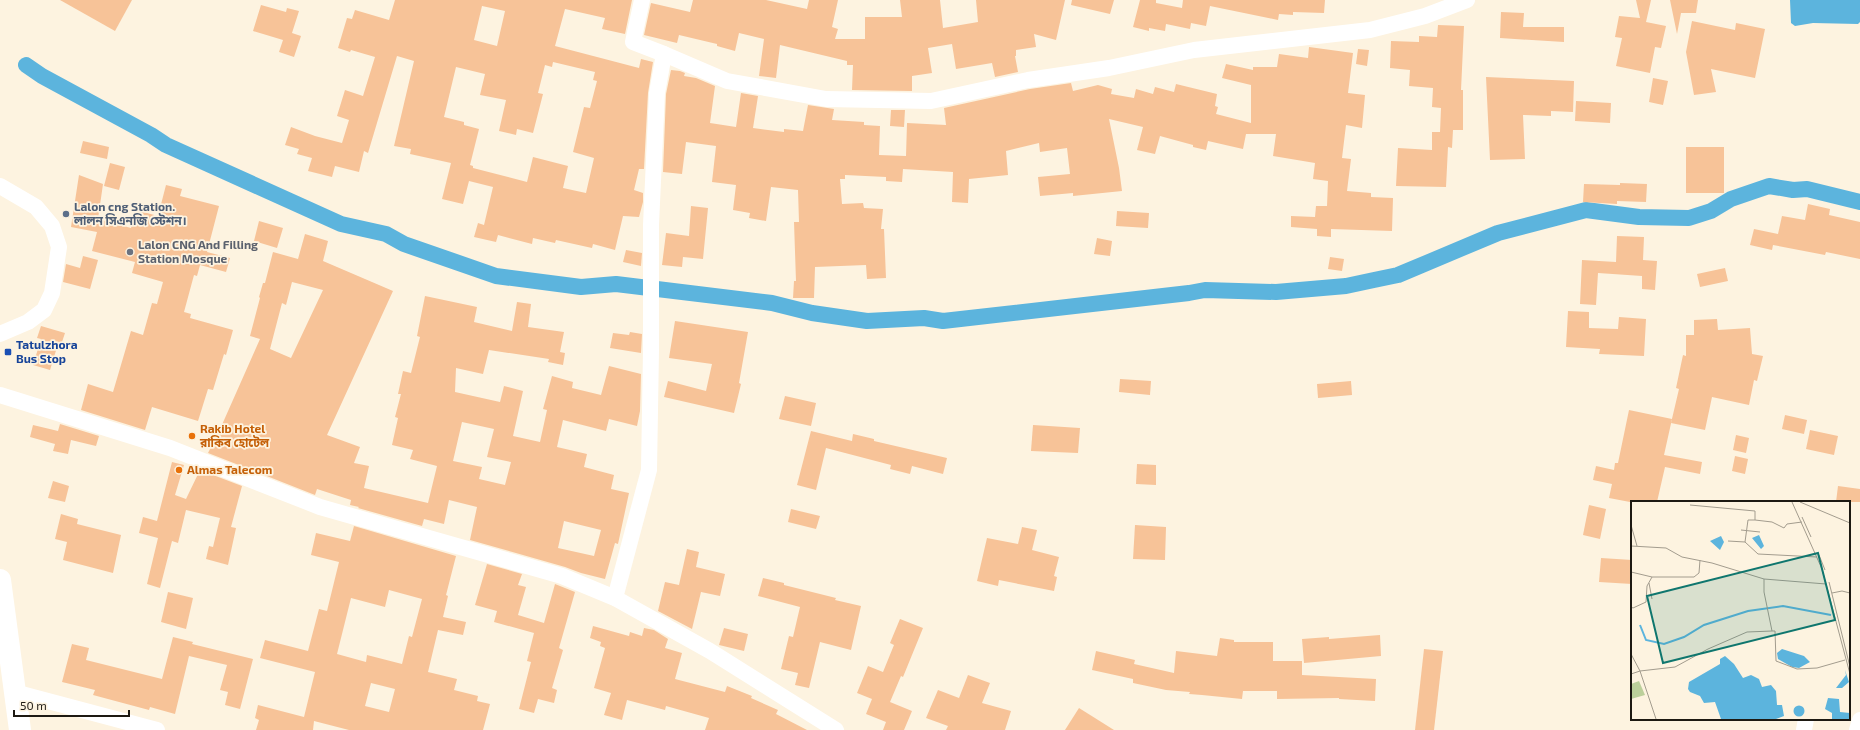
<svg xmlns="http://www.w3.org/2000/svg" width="1860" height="730" viewBox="0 0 1860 730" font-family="'Exo 2','Noto Sans Bengali',sans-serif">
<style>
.water{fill:#5cb4dd}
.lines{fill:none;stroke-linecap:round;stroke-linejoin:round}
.canal{stroke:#5cb4dd;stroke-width:16}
.building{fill:#f7c398;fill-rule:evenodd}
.minor{stroke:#fff;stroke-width:16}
.highway{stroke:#fff;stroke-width:22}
.service-dot{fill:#5c6f8a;stroke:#fdf3e0;stroke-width:1.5}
.worship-dot{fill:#6b7280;stroke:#fdf3e0;stroke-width:1.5}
.transit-dot{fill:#1a4fb4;stroke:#fdf3e0;stroke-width:1.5}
.food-dot{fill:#e8710a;stroke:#fdf3e0;stroke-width:1.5}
.labels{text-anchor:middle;stroke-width:3.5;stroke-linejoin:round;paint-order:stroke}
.service-label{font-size:12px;font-weight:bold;fill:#4e5e75;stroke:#fdf3e0;text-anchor:start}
.worship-label{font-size:12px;font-weight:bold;fill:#5b616d;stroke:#fdf3e0;text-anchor:start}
.transit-label{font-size:12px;font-weight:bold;fill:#164399;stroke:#fdf3e0;text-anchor:start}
.food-label{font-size:12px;font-weight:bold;fill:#c56008;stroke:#fdf3e0;text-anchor:start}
.inset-river{fill:none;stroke:#5cb4dd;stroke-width:2}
.inset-road{fill:none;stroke:#a39c8e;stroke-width:1}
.view{fill:#0f766e;fill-opacity:0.15;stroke:#0f766e;stroke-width:2}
.inset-edge{fill:none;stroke:#1d1912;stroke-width:2}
</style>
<rect width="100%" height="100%" fill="#fdf3e0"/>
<!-- water -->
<path class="water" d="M1790 0H1860V22L1858 24 1813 23 1795 26 1791 23Z"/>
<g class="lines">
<!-- canal -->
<path class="canal" d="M26 65 42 76 151 135 166 145 341 224 386 234 404 244 496 276 581 287 616 284 772 303 812 313 867 321 924 318 943 321 1189 293 1205 290 1276 292 1346 286 1374 280 1398 275 1498 233 1586 210 1639 217 1689 218 1711 211 1731 199 1769 186 1793 190 1807 189 1860 202"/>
</g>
<!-- building -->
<g class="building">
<path d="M60 0H132L115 31Z"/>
<path d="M395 0H632L625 34 602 29 605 18 565 9 555 46 639 68 641 59 653 62 648 93 644 169H639L634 190 643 193V202L639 217 623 216 615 250 593 244 592 248 556 240 555 243 533 238 532 244 498 235 496 242 474 237 478 223 484 225 493 187 469 181 463 204 442 199 451 163 410 154 411 149 394 146 414 61 397 56 368 153 364 151 359 172 335 166 332 177 308 171 312 158 297 154 299 149 285 145 291 127 315 136 342 143 349 120 337 116 345 90 363 96 375 57 351 50 350 52 338 48 347 18 352 19 355 10 389 20ZM482 6 505 11 497 46 474 40ZM553 62 595 72 593 80 597 81 590 108 584 107 573 152 594 158 586 193 563 188 568 166 533 157 527 182 473 168V166L470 165 479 129 464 125V122L444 117 456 67 485 74 480 95 506 100 499 131 516 135 517 129 533 133 543 94 538 93 545 65 552 67Z"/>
<path d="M693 0H766L807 9 809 0H838L832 27 838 29 835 39H865V17H902L900 0H940L943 28 978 22 976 0H1065L1056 40 1034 34 1036 47 1016 50V56H1015L1018 72 995 77 992 63 956 69 952 44 928 48 932 73 912 76V91L852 90 853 65H847V61L780 45 776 78 759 76 764 39 739 33 735 51 717 46V44L679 35 677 43 644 35 651 3 690 12Z"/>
<path d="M1072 0H1114L1110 14 1071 5Z"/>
<path d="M1140 0H1156V3L1182 8 1183 0H1325L1324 13 1293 12V15L1279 14 1278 20 1210 6 1206 26 1191 23 1190 29 1166 24 1165 31 1149 28V31L1133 27Z"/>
<path d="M1636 0H1651L1646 22 1666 26 1661 48 1655 47 1650 73 1616 66 1622 38 1615 37 1619 16 1640 18Z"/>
<path d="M1670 0H1698L1696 13H1681L1677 34Z"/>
<path d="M261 5 286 12 287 8 299 11 292 33 301 36 294 57 279 52 283 40 253 31Z"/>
<path d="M1501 12 1524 13 1523 27H1564V42L1500 38Z"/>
<path d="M1692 21 1735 30 1736 23 1765 29 1755 78 1711 69 1716 92 1694 95 1686 52Z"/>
<path d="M1438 25 1464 26 1461 90H1463V130H1453L1452 148 1448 147 1446 187 1396 186 1398 148 1432 150V132H1440L1441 108 1432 107 1433 88 1409 86 1410 70 1390 68 1391 41 1419 42V36L1437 37Z"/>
<path d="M1309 47 1353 53 1348 93 1365 95 1362 128 1346 125 1342 158 1351 159 1347 191 1371 193V197L1393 198 1392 231 1331 229V237L1317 236V229L1291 227V216L1315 217 1316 206H1327L1328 181 1313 179 1315 163 1273 156 1276 134H1246L1243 149 1208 141 1206 150 1193 147V145L1160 136 1155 154 1137 150 1143 127 1109 119 1119 168 1122 191 1073 196V193L1040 196 1038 177 1070 174 1067 148 1040 152 1039 143 1006 151 1008 175 969 179 968 203 952 202 953 172 903 169 902 182 886 181V177L845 175V179H840L842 204 863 203 864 208 883 209 881 229H884L886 278 867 279 866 265 815 267 814 298H793L794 281H796L794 222H799L798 190 771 187 766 221 749 218 750 213 733 210 736 185 712 182 716 146 686 142 682 174 663 172 666 94 671 70 680 71 685 73 684 76 696 78 715 86 710 123 736 127 741 93 758 96 753 128 784 132V129L803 131 808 105 834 109 832 120 864 122V125L880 126 879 155 906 156 907 123 946 125 944 108 1030 89 1071 83 1073 91 1098 85 1112 89 1111 94 1134 98 1136 89 1153 94 1155 87 1174 92 1176 84 1217 94 1215 106 1218 107 1216 114 1251 123V85L1222 78 1226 64 1253 70V67H1277L1279 54 1308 58Z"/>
<path d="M1358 49 1369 50 1367 66 1356 64Z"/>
<path d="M1486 77 1574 81 1573 112 1551 111V116L1523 115 1525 159 1490 160Z"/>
<path d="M1653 78 1668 81 1663 105 1649 102Z"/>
<path d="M1576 101 1611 103 1610 123 1575 121Z"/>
<path d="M891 110H905L904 127 890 126Z"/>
<path d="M83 141 109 147 107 159 80 153Z"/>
<rect x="1686" y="147" width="38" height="46"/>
<path d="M110 163 125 167 119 190 104 186Z"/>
<path d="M79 175 103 184 98 219 131 228 136 210 158 216 166 185 182 189 180 196 219 206 207 252 230 258 226 272 200 265 197 276 194 275 184 312 191 314 190 318 233 330 226 355 224 354 213 390 208 389 198 421 152 407 145 430 81 410 88 384 113 392 131 331 143 335 152 303 157 304 163 282 132 273 135 262 92 251 97 232 71 227Z"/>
<path d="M1620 183 1647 184 1646 202 1617 201V204L1583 202 1584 184 1620 185Z"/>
<path d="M1808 204 1830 209 1829 215 1860 222V259L1826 252 1825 255 1773 245 1772 250 1750 245 1754 229 1778 234 1782 216 1805 220Z"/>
<path d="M691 206 708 208 703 259 683 257 682 267 662 265 666 233 689 236Z"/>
<path d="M1117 211 1149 213 1148 228 1116 226Z"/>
<path d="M259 221 283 228 277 248 254 241Z"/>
<path d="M305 234 328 241 323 261 393 291 327 435 360 447 354 463 369 466 364 488 428 503 437 466 410 459 413 450 392 445 398 418 395 417 401 394H398L403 371 411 373 420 337 417 336 425 296 477 307 474 322 512 331 517 302 531 304 528 327 564 332 560 352 565 353 563 365 548 362 549 359 489 350 483 374 456 368 455 392 500 402 504 386 523 391 513 436 540 442 547 410 543 409 552 376 573 382 572 388 601 395 609 366 641 374 640 411 637 426 609 419 606 431 563 420 557 447 587 454 584 467 614 475 611 489 629 493 618 544 615 543 605 579 581 573 565 567 470 540 477 507 449 500 444 524 424 519 422 526 358 508 359 507 350 505 351 500 317 489 315 495 208 453 212 445H213L260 339 250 336 260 298 259 297 263 283H265L273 252 298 259ZM292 282 323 290 291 358 270 349 282 303 286 305ZM462 422 494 429 487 457 511 462 505 485 479 479 482 467 453 461ZM564 521 601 530 594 556 558 548Z"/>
<path d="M1617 236 1644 237 1643 260 1657 261 1655 290 1642 289V276L1598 273 1596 305 1580 304 1582 260 1616 262Z"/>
<path d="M1097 238 1112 241 1110 256 1094 254Z"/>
<path d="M626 250 642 253 641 266 623 262Z"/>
<path d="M83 256 98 260 90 289 63 282 66 264 80 268Z"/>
<path d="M1330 257 1344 259 1342 271 1328 269Z"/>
<path d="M1725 268 1728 281 1700 287 1697 274Z"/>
<path d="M1568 311 1589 312V328L1618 329 1619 317 1646 319 1644 356 1599 354 1600 349 1566 347Z"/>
<path d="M1717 319 1718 330 1750 328 1752 354 1763 356 1757 381 1754 380 1749 405 1712 397 1705 430 1671 423 1679 389 1676 388 1683 355 1686 356V335H1694V320Z"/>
<path d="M675 321 748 332 739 383 741 384 734 413 664 397 668 381 706 391 712 364 669 358Z"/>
<path d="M41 326 65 333 61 345 58 344 50 370 33 365 41 339 37 338Z"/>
<path d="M630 332 642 334 641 353 610 348 613 333 629 335Z"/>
<path d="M1120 379 1151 381 1150 395 1119 392Z"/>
<path d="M1351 381 1352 395 1318 398 1317 384Z"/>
<path d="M785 396 816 403 811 426 779 419Z"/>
<path d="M1629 410 1672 419 1664 455 1702 462 1700 474 1665 467 1657 502H1630L1609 498 1612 484 1593 480 1596 466 1614 470 1615 463H1618Z"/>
<path d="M1785 415 1807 420 1804 434 1782 429Z"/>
<path d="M60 424 99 436 96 446 71 440 68 454 53 451 55 444 30 437 33 425 58 431Z"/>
<path d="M1033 425 1080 428 1078 453 1031 451Z"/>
<path d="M1810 430 1838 436 1834 455 1806 449Z"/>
<path d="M811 431 852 441 853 434 874 439V441L947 458 943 474 912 466 910 474 890 469 891 465 826 448 816 490 797 485Z"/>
<path d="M1736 435 1749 438 1746 453 1733 450Z"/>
<path d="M1735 456 1748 459 1745 474 1732 471Z"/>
<path d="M172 462 184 465 175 495 186 499 200 470 242 486 231 527 236 528 228 565 206 559 209 546 213 547 220 518 186 510 178 543 172 541 160 588 147 584 158 538 139 533 143 517 157 521Z"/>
<path d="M1137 464 1156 465V485L1136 484Z"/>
<path d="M53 481 69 486 65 502 48 498Z"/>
<path d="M1838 486 1860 489V502H1836Z"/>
<path d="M1589 505 1606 509 1600 539 1583 535Z"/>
<path d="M791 509 820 516 816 529 788 522Z"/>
<path d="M61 514 78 519 77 524 121 535 113 573 63 560 67 542 55 539Z"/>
<path d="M1135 525 1166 527 1165 560 1133 559Z"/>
<path d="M354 526 456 556 446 595 448 596 443 617 466 622 463 635 438 630 428 672 457 679 454 690 478 696 477 701 490 704 483 730H349L314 721 313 730H256L259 720 255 718 258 705 304 717 315 672 260 658 265 640 308 651 319 609 327 611 339 562 311 555 316 533 350 541ZM389 590 422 599 412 637 409 636 402 664 367 655 366 662 337 654 351 598 385 607ZM371 683 395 689 389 712 365 706Z"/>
<path d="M1022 527 1037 530 1032 550 1059 557 1054 576 1057 577 1054 591 999 580 998 586 977 581 987 538 1018 544Z"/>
<path d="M687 549 699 552 696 567 725 574 720 596 701 592 692 629 658 611 665 582 679 585Z"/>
<path d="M1601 558 1632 560V584L1599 582Z"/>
<path d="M487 564 522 574 518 585 526 587 518 615 544 623 555 584 575 592 559 648 563 650 552 688 557 690 554 703 538 699 534 713 519 709 531 662 527 661 534 633 494 622 497 611 475 605Z"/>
<path d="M763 578 784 583V585L836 598 835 600 861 606 851 650 820 642 809 688 795 685 798 673 781 669 789 636 793 637 800 607 758 596Z"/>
<path d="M168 592 193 598 186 629 161 622Z"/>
<path d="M900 619 923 628 903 677 901 676 890 702 912 711 904 730H883L886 722 866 714 872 699 857 693 868 666 883 672 894 645 890 643Z"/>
<path d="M593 626 629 636 630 632 642 636 644 628 654 630 668 639 665 648 682 653 675 679 725 692 727 686 752 696 751 698 778 710 776 714 807 730H705L709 718 666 706 665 710 627 700 622 720 604 715 611 693 594 688 605 648 600 646 601 642 590 638Z"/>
<path d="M724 628 748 634 744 651 719 645Z"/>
<path d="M1380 635 1381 656 1304 663 1302 639 1329 637V639Z"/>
<path d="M173 637 193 642 192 644 253 659 240 709 225 705 228 692 220 690 227 665 189 656 175 714 150 707 149 710 93 695 95 690 62 682 72 644 89 648 86 660 162 679Z"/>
<path d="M1220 638 1234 640V642H1273V661H1302V675L1376 679 1375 701 1339 699V698L1277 699V691H1243L1242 699 1202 695 1189 694 1190 692 1166 690 1133 683V679L1092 670 1096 651 1135 660 1134 664 1174 673 1176 651 1217 656Z"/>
<path d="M1424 649 1443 651 1434 730H1415Z"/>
<path d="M968 675 990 683 982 703 1011 711 1005 730H946L948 726 926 718 938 690 959 698Z"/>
<path d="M1079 708 1114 730H1065Z"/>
</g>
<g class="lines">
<!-- minor -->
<g class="minor">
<path d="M664 54 727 81 826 99 931 101 1028 80 1109 68 1194 50 1370 30 1425 16 1467 0"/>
<path d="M0 186 36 207 52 226 59 247 52 293 44 310 28 322 0 334"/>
<path d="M0 395 170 448 320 507 562 576 615 598 710 651 836 730"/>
<path d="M615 598 649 470 651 350V225L657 93 664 54 633 42 642 0"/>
<path d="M14 692 157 730"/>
<path d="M1804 730 1806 719"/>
<path d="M1857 730 1860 720"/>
</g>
<!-- highway -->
<path class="highway" d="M0 580 20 730"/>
</g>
<!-- markers -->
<circle class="service-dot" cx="66" cy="214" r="4"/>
<circle class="worship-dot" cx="130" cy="252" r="4"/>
<rect class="transit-dot" x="4" y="348" width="8" height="8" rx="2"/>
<g class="food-dot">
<circle cx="192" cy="436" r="4"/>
<circle cx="179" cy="470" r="4"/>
</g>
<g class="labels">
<!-- service labels -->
<g class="service-label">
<text x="74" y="211">Lalon cng Station.<tspan x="74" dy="14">লালন সিএনজি স্টেশন।</tspan></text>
</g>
<!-- worship labels -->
<g class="worship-label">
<text x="138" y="249">Lalon CNG And Filling<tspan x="138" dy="14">Station Mosque</tspan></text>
</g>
<!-- transit labels -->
<g class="transit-label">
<text x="16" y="349">Tatulzhora<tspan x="16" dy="14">Bus Stop</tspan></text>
</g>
<!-- food labels -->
<g class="food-label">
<text x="200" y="433">Rakib Hotel<tspan x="200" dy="14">রাকিব হোটেল</tspan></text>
<text x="187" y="474">Almas Talecom</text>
</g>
</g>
<!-- overview -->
<g transform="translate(1631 501)">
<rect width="219" height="219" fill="#fdf3e0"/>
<path d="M8 180 14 194 0 198V183Z" fill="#bbcf9a"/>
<path d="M128 34 133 45 130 48 121 37ZM90 35 93 41 89 49 79 40ZM151 148 173 155 179 161 168 167 161 166 147 158 146 152ZM94 155 103 163 112 177 120 174 128 178 131 186 140 184 145 190 146 204H151L153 215 145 218H90L84 201 73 202 69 195 59 191 57 188 58 181 89 163V158ZM214 169 218 181 211 187H205L215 174ZM197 197 208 198 209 211 219 212V218H201V212L194 208ZM162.5 210a5.5 5.5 0 1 1 11 0a5.5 5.5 0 1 1-11 0Z" fill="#5cb4dd"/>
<path class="inset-river" d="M9 124 15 139 33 143 53 136 73 124 117 110 152 105 200 114"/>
<path class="inset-road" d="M161 1 191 68 219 173M169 1 219 22M59 4 124 10V19H117L114 41 97 40M171 16 180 36M124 19 141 21 153 27 156 23 171 21M0 24 6 45M110 29 129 31M114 41 127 53 186 56M0 45 35 47 51 56 81 62 133 78 195 83M188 54 194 69M0 71 21 76H63L68 72 69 59M133 78V91L141 130H144L145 160 166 168 186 167 214 159M198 81 219 166M18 82 21 98M201 92 211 90 219 92M0 106 2 107 15 101 16 85 21 76M0 153 9 170 25 218M0 173 9 170 44 166 77 148 116 131 141 130"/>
<path class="view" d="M187 52 204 119 32 162 16 95Z"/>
<rect width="219" height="219" class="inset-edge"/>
</g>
<!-- scale -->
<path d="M14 710v6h115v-6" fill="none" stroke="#1d1912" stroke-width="2"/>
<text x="20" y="710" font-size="12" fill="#1d1912" stroke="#fdf3e0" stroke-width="3" paint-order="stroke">50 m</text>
</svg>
